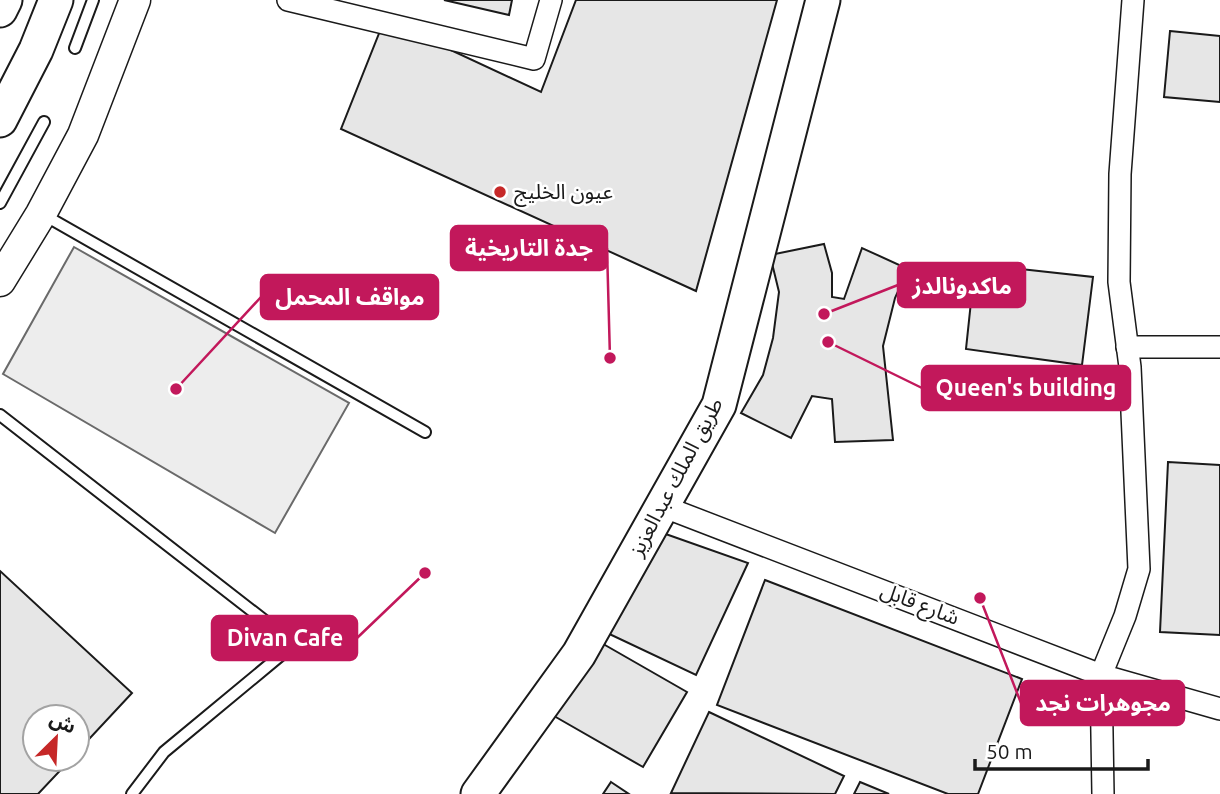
<svg xmlns="http://www.w3.org/2000/svg" width="1220" height="794" viewBox="0 0 1220 794" font-family="Ubuntu,'Noto Sans Arabic',sans-serif">
<style>
.built{fill:#ededed;stroke:#6a6a6a;stroke-width:2}
.building{fill:#e6e6e6;stroke:#1a1a1a;stroke-width:2}
.lines{fill:none;stroke-linecap:round;stroke-linejoin:round}
.lane-casing{stroke:#1a1a1a;stroke-width:14}
.street-casing{stroke:#1a1a1a;stroke-width:24}
.secondary-casing{stroke:#1a1a1a;stroke-width:33}
.primary-casing{stroke:#1a1a1a;stroke-width:37}
.lane{stroke:#fff;stroke-width:10}
.street{stroke:#fff;stroke-width:21}
.secondary{stroke:#fff;stroke-width:30}
.primary{stroke:#fff;stroke-width:33}
.poi-dot{fill:#c62828;stroke:#fff;stroke-width:2.5}
.labels{text-anchor:middle;stroke-width:5;stroke-linejoin:round;paint-order:stroke}
.poi-label{font-size:21px;fill:#1a1a1a;stroke:#fff;text-anchor:start}
.street-label{font-size:21px;fill:#1a1a1a;stroke:#fff}
.leader{fill:none;stroke:#c2185b;stroke-width:2.5}
.callout-dot{fill:#c2185b;stroke:#fff;stroke-width:2.5}
.callout{fill:#c2185b;stroke:#c2185b;stroke-width:2.5}
.callout-label{font-size:23px;text-anchor:middle;font-weight:bold;fill:#fff}
</style>
<rect width="100%" height="100%" fill="#fff"/>
<!-- built -->
<path class="built" d="M74 247 349 403 275 533 3 374Z"/>
<!-- building -->
<g class="building">
<path d="M444 0H512L509 15Z"/>
<path d="M576 0H777L696 291 341 129 380 31H410L541 92Z"/>
<path d="M1170 31 1220 36V102L1164 97Z"/>
<path d="M824 244 832 273V297L844 299 862 248 908 269 895 298 883 346 893 440 835 442 832 399 812 396 791 438 741 413 763 375 773 338 779 292 770 255Z"/>
<path d="M975 264 1093 277 1082 365 966 349Z"/>
<path d="M1168 462 1220 465V635L1160 632Z"/>
<path d="M660 532 748 563 696 675 603 631Z"/>
<path d="M0 571 132 693 77 752V717H35V759H71L38 794H0Z"/>
<path d="M765 580 1022 679 978 794H948L717 705Z"/>
<path d="M598 641 687 692 643 767 554 716Z"/>
<path d="M709 712 844 776 835 794 671 793Z"/>
<path d="M611 782 629 794H603Z"/>
<path d="M860 782 889 794H854Z"/>
</g>
<g class="lines">
<defs>
<g id="lane">
<path d="M75 48 93 0"/>
<path d="M0 203 44 122"/>
<path d="M44 215 425 432"/>
<path d="M0 415 274 628 281 655 164 752 132 794"/>
</g>
<g id="street">
<path d="M288 0 534 59 551 0"/>
<path d="M1127 347H1220"/>
<path d="M662 506 1101 675 1220 709"/>
<path d="M1103 794 1101 675 1125 616 1139 569 1130 367 1119 282 1120 174 1133 0"/>
</g>
<path id="secondary" d="M0 281 41 214 83 135 135 0"/>
<g id="primary">
<path d="M0 10 5 0"/>
<path d="M0 120 36 50 56 0"/>
<path d="M478 794 579 654 719 405 823 0"/>
</g>
</defs>
<!-- lane casing -->
<use href="#lane" class="lane-casing"/>
<!-- street casing -->
<use href="#street" class="street-casing"/>
<!-- secondary casing -->
<use href="#secondary" class="secondary-casing"/>
<!-- primary casing -->
<use href="#primary" class="primary-casing"/>
<!-- lane -->
<use href="#lane" class="lane"/>
<!-- street -->
<use href="#street" class="street"/>
<!-- secondary -->
<use href="#secondary" class="secondary"/>
<!-- primary -->
<use href="#primary" class="primary"/>
</g>
<!-- markers -->
<circle class="poi-dot" cx="500" cy="192" r="7"/>
<g class="labels">
<!-- poi labels -->
<g class="poi-label">
<text x="514" y="199">عيون الخليج</text>
</g>
<!-- street labels -->
<g class="street-label">
<text transform="translate(676 477) rotate(-62)" y="7">طريق الملك عبدالعزيز</text>
<text transform="translate(920 604) rotate(21)" y="7">شارع قابل</text>
</g>
</g>
<!-- callouts -->
<path class="leader" d="M610 358L607 248M824 314L898 285M176 389L261 297M828 342L922 388M425 573L357 638M980 598L1021 703"/>
<g class="callout-dot">
<circle cx="610" cy="358" r="7"/>
<circle cx="824" cy="314" r="7"/>
<circle cx="176" cy="389" r="7"/>
<circle cx="828" cy="342" r="7"/>
<circle cx="425" cy="573" r="7"/>
<circle cx="980" cy="598" r="7"/>
</g>
<g class="callout">
<rect x="451" y="226" width="156" height="44" rx="7"/>
<rect x="898" y="263" width="127" height="44" rx="7"/>
<rect x="261" y="275" width="177" height="44" rx="7"/>
<rect x="922" y="366" width="208" height="44" rx="7"/>
<rect x="212" y="616" width="145" height="44" rx="7"/>
<rect x="1021" y="681" width="163" height="44" rx="7"/>
</g>
<g class="callout-label">
<text x="529" y="256">جدة التاريخية</text>
<text x="962" y="294">ماكدونالدز</text>
<text x="350" y="305">مواقف المحمل</text>
<text x="1026" y="396">Queen's building</text>
<text x="285" y="646">Divan Cafe</text>
<text x="1103" y="711">مجوهرات نجد</text>
</g>
<!-- north arrow -->
<g transform="translate(56 738) rotate(24)"><circle r="33" fill="#ffffff" stroke="#a3a3a3" stroke-width="2"/>
<path d="M0-5L12 26L0 18L-12 26Z" fill="#c62828"/>
<text y="-10" font-size="19" font-weight="bold" text-anchor="middle" fill="#1a1a1a">ش</text>
</g>
<!-- scale -->
<path d="M975 759v10h173v-10" fill="none" stroke="#1a1a1a" stroke-width="3.5"/>
<text x="986" y="759" font-size="21" fill="#1a1a1a" stroke="#ffffff" stroke-width="5" paint-order="stroke">50 m</text>
</svg>
